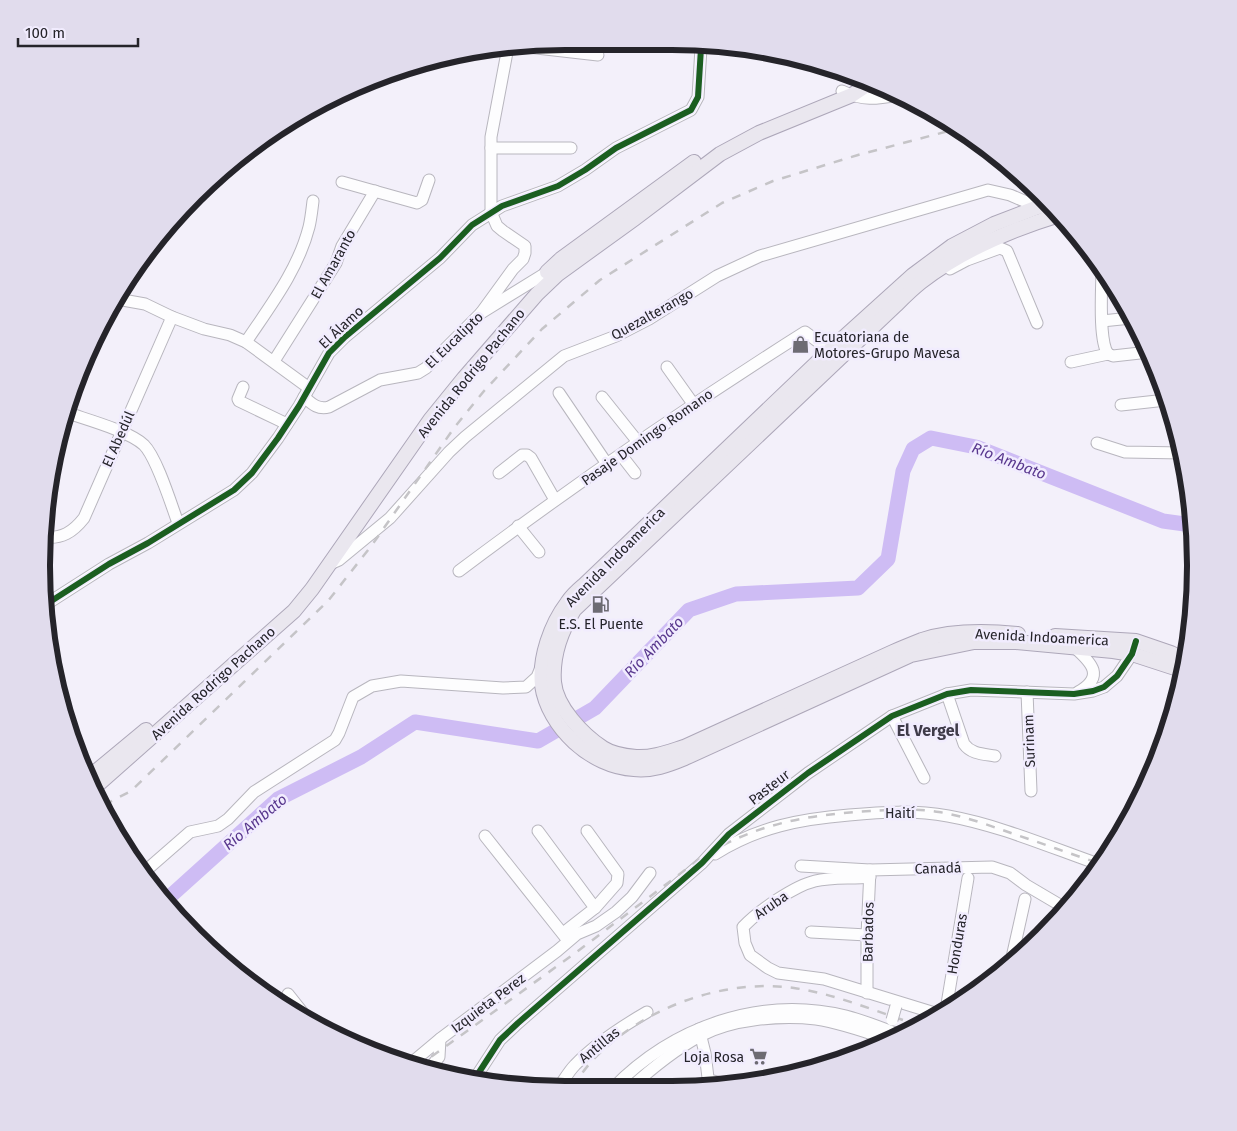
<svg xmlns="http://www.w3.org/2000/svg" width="1237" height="1131" viewBox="0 0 1237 1131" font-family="'Fira Sans',sans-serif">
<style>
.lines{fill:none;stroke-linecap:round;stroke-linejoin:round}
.river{stroke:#cebcf4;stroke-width:15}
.minor-casing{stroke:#b8b6be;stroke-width:13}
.major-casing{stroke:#ada7b9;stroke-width:16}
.minor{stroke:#fdfdfe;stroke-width:11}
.major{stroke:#eae7ef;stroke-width:14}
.rail{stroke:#c5c4c7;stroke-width:2.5;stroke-dasharray:9 9;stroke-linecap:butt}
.minor-bridge-casing{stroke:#b8b6be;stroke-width:13;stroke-linecap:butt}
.minor-bridge{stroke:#fdfdfe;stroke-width:11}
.cycleway-casing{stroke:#f1ecfe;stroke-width:9}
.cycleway{stroke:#1b5e20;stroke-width:6}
.labels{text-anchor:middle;stroke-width:5;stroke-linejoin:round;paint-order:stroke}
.street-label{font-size:14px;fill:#25242a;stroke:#f1ecfe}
.poi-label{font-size:14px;fill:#25242a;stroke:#f1ecfe;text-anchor:start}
.water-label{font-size:15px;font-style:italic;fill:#59388e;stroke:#f1ecfe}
.quarter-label{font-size:16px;font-weight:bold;fill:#3f3b49;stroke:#f1ecfe}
.rim{fill:none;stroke:#25242a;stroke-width:6}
</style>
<rect width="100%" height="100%" fill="#f3f0fa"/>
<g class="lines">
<!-- river -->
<path class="river" d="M165 901 278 799 361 757 415 722 538 741 595 708 689 610 736 594 858 588 888 559 903 471 913 449 931 438 976 447 1163 521 1192 525"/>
<defs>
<g id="minor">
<path d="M519 46 598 55"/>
<path d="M842 91C863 101 876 99 898 95"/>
<path d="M491 148H571"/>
<path d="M342 182 417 203 422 200 429 180"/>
<path d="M1102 268C1102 286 1098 340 1108 354"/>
<path d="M950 269 967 260 1000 248 1007 251 1037 323"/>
<path d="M117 299 145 304 172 317 204 329 230 335 246 342 309 388"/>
<path d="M481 313 513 269 523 259 525 253V246L503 231 497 226 491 212V137L508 47"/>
<path d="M1102 321 1131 318"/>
<path d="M246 342C270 306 298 270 309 227 311 219 312 209 313 201"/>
<path d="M1108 354 1113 356 1149 352"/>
<path d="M274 361 336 263 342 246 375 191"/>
<path d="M1071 362 1108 354"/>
<path d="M667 367 694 405"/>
<path d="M243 387 238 399 239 401 287 424"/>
<path d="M559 393 607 464"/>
<path d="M304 397C312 404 318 410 329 407L380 380 418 373 426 368 481 313 546 273"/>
<path d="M602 397 638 442"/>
<path d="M1121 405 1166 400"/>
<path d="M68 413C88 420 129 431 144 445 157 458 171 504 178 523"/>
<path d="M1097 443 1125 452 1183 453"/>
<path d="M621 455 635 473"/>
<path d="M499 473 522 455H527L531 458 555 500"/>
<path d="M518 526 539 552"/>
<path d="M44 537C62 539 73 532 84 518L172 317"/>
<path d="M330 564 339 560 390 518 449 452 465 437 564 356 616 336 649 319 717 276 760 256 988 190 1010 195 1038 207"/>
<path d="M459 571C571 487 686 407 805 332L836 355"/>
<path d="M45 605 109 564 148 543 234 490 252 473 278 438 299 406 329 353 345 337 440 258 472 225 502 206 558 186 585 170 616 148 691 110 698 97 701 48"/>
<path d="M1075 648C1092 663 1105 677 1078 692"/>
<path d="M1027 692 1031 791"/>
<path d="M947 694 964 744C971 754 983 754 995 756"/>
<path d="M892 716 924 778"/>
<path d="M538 831 595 908 563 933"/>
<path d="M587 831 618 874 617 883 595 908"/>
<path d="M485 836 566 938"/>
<path d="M715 854C758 827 800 819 849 815 882 812 915 810 948 816 999 825 1052 848 1101 865"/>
<path d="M801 866 870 870 992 867 1010 873 1026 885 1065 908"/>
<path d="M143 873 190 832 218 826 228 819 254 792 335 740 339 733 353 697 372 686 401 681 503 688 526 687 537 677 542 665"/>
<path d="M870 877C852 879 832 877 815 881 794 886 758 911 743 927L745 943 750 955 768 968 778 973 824 979 938 1014"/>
<path d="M811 932 867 935"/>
<path d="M1011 962 1025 899"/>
<path d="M867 993V935L870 870"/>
<path d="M288 994 311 1023"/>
<path d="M946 1010 968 878"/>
<path d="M699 1029 705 1053 709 1086"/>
<path d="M409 1065 440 1039 557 951 577 934 596 926 616 912 632 897 650 873"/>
<path d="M429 1069 439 1057 440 1039"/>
<path d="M474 1080 500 1040 518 1023 702 863 729 834 808 773 892 716 947 694 971 690 1074 694 1093 691 1104 687 1117 676 1132 654 1134 647"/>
<path d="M709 1080 727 1084"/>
<path d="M559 1087C564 1080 569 1071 575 1065 596 1043 621 1027 647 1012"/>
<path d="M613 1088C673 1027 760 995 846 1016 865 1021 882 1028 900 1035"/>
<path d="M629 1089C651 1069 674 1050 700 1036 732 1019 780 1015 816 1019 837 1022 870 1033 890 1040"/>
</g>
<g id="major">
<path d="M1051 206 1038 207 994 224 952 246 913 275 830 350 583 586C577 591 571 597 567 603 551 624 539 658 542 685 548 727 591 767 634 769 652 771 668 765 685 758L911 655 974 642H1016L1113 651 1132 654 1178 669 1184 673"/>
<path d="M547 272 561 259 694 162"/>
<path d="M1018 634C987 631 952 630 922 640 912 644 902 648 893 652L684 747C668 752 653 758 636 757 625 756 612 754 603 748 583 735 556 707 554 682 552 656 560 633 574 610L896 305C904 297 912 289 921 282 962 250 1010 230 1059 215"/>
<path d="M1055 636 1136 641 1171 653 1186 661"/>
<path d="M88 778 146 730"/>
<path d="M94 788 294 611 312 589 430 420 464 378 537 294 558 274 634 219 720 154 759 133 852 95 873 81"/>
</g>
</defs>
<!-- minor casing -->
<use href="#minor" class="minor-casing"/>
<!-- major casing -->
<use href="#major" class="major-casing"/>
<!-- minor -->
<use href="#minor" class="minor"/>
<!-- major -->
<use href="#major" class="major"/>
<!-- rail -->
<g class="rail">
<path d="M104 805 131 791 328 601 372 545 454 428 484 391 542 329 600 280 722 203 773 181 858 155 960 128"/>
<path d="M417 1067 574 954 697 861C751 824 806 815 870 811 892 810 916 808 939 812 964 816 988 825 1011 833 1041 843 1071 854 1101 864"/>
<path d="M572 1087C579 1078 585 1068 593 1060 642 1008 723 978 794 988 836 994 877 1012 918 1025"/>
</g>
<defs>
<path id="minor-bridge" d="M892 1020 896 1006"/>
</defs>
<!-- minor-bridge casing -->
<use href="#minor-bridge" class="minor-bridge-casing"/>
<!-- minor-bridge -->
<use href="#minor-bridge" class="minor-bridge"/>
<defs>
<g id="cycleway">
<path d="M45 605 109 564 148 543 234 490 252 473 278 438 299 406 329 353 345 337 440 258 472 225 502 206 558 186 585 170 616 148 691 110 698 97 701 48"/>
<path d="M474 1080 500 1040 518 1023 702 863 729 834 808 773 892 716 947 694 971 690 1074 694 1093 691 1104 687 1117 676 1132 654 1136 641"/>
</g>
</defs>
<!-- cycleway casing -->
<use href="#cycleway" class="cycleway-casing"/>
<!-- cycleway -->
<use href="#cycleway" class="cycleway"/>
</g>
<!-- icons -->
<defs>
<symbol id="shop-bare" viewBox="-9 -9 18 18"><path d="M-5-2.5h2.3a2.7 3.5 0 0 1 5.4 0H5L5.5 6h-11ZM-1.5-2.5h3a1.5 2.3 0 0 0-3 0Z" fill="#6d6b73" stroke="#f1ecfe" stroke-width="2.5" paint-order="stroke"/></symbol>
<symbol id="fuel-bare" viewBox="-9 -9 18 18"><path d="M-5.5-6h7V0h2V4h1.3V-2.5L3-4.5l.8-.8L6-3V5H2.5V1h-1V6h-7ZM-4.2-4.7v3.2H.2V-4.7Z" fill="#6d6b73" stroke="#f1ecfe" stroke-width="2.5" paint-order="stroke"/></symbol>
<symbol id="supermarket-bare" viewBox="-9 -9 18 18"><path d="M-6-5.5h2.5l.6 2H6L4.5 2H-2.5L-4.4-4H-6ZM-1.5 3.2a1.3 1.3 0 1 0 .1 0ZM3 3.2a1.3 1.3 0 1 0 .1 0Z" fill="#6d6b73" stroke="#f1ecfe" stroke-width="2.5" paint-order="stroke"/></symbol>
</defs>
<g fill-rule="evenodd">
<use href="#shop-bare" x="788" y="332" width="25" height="25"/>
<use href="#fuel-bare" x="588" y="592" width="25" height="25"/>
<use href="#supermarket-bare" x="746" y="1044" width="25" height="25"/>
</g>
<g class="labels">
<!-- street labels -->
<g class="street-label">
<text transform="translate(333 264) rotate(-61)" y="5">El Amaranto</text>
<text transform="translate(652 314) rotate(-29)" y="5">Quezalterango</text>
<text transform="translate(341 327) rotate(-43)" y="5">El Álamo</text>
<text transform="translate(454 340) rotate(-44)" y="5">El Eucalipto</text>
<text transform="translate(471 373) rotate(-51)" y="5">Avenida Rodrigo Pachano</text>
<text transform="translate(647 437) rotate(-35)" y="5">Pasaje Domingo Romano</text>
<text transform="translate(118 439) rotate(-66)" y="5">El Abedúl</text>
<text transform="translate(615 557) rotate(-45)" y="5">Avenida Indoamerica</text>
<text transform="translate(1042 637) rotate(3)" y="5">Avenida Indoamerica</text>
<text transform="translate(213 683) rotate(-42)" y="5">Avenida Rodrigo Pachano</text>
<text transform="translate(1029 741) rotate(-92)" y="5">Surinam</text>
<text transform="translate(769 787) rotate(-38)" y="5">Pasteur</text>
<text x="900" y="818">Haití</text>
<text transform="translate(938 868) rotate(-2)" y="5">Canadá</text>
<text transform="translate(771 905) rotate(-35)" y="5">Aruba</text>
<text transform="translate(868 932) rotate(-89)" y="5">Barbados</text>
<text transform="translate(957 944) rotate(-80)" y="5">Honduras</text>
<text transform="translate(488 1003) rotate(-37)" y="5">Izquieta Perez</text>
<text transform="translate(599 1045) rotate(-39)" y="5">Antillas</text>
</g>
<!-- poi labels -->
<g class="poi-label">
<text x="814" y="342">Ecuatoriana de<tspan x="814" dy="16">Motores-Grupo Mavesa</tspan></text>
<text x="601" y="629" text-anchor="middle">E.S. El Puente</text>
<text x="744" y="1062" text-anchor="end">Loja Rosa</text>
</g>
<!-- water labels -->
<g class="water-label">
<text transform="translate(1009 461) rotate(21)" y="5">Río Ambato</text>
<text transform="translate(654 647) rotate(-46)" y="5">Río Ambato</text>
<text transform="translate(255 822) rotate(-40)" y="5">Río Ambato</text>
</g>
<!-- quarter labels -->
<g class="quarter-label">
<text x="928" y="736">El Vergel</text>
</g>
</g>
<!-- crop -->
<path d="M0 0H1237V1131H0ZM565 50H672A515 515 0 0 1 1187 565V566A515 515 0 0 1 672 1081H565A515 515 0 0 1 50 566V565A515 515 0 0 1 565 50Z" fill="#e1dced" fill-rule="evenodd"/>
<path class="rim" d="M565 50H672A515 515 0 0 1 1187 565V566A515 515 0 0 1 672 1081H565A515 515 0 0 1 50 566V565A515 515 0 0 1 565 50Z"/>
<!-- scale -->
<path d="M18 38v8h120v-8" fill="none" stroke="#25242a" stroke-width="2.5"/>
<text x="25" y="38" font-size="15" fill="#25242a" stroke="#f1ecfe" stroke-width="4" paint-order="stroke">100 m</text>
</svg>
